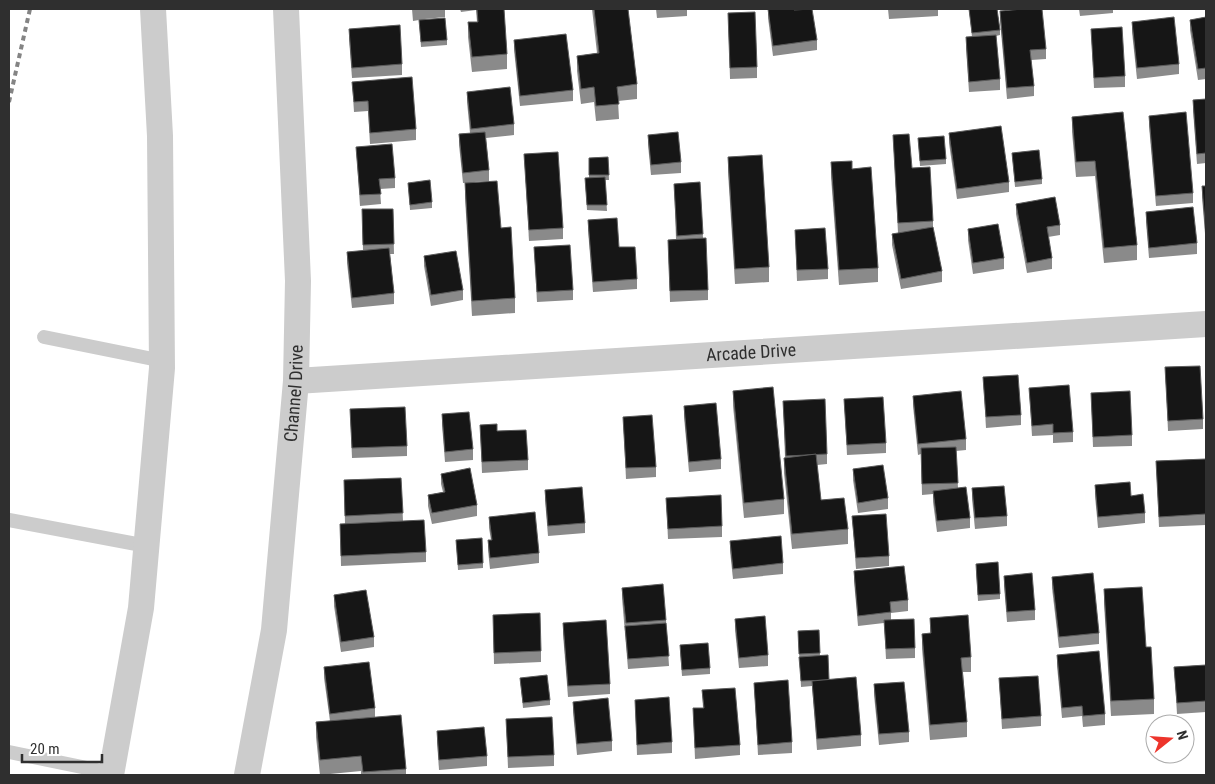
<svg xmlns="http://www.w3.org/2000/svg" width="1215" height="784" viewBox="0 0 1215 784" font-family="'Roboto Condensed',sans-serif">
<style>
.lines{fill:none;stroke-linecap:round;stroke-linejoin:round}
.service{stroke:#ccc;stroke-width:14}
.minor{stroke:#ccc;stroke-width:26}
.rail{stroke:#848484;stroke-width:4;stroke-dasharray:5 4;stroke-linecap:butt}
.wall{fill:#8a8a8a}
.building{fill:#161616;stroke:#5c5c5c}
.labels{text-anchor:middle;stroke-width:5;stroke-linejoin:round;paint-order:stroke}
.street-label{font-size:18px;fill:#2f2f2f;stroke:#fff}
</style>
<rect width="100%" height="100%" fill="#fff"/>
<g class="lines">
<!-- service -->
<g class="service">
<path d="M44 337 163 361"/>
<path d="M9 520 147 546"/>
<path d="M9 752 111 773"/>
</g>
<!-- minor -->
<g class="minor">
<path id="s1" d="M296 381 1206 324"/>
<path d="M111 775 141 608 162 368 160 136 153 9"/>
<path id="s2" d="M247 775 274 630 296 381 298 281 286 9"/>
</g>
<!-- rail -->
<path class="rail" d="M9 102 30 9"/>
</g>
<!-- wall -->
<g class="wall">
<path d="M412 9H445V17L425 19 447 40V45L421 47 419 20 413 21Z"/>
<path d="M460 9H504L507 54V69L472 72 468 37V22H477L476 10 461 12Z"/>
<path d="M532 9H555L532 10Z"/>
<path d="M592 9H628L637 84V99L618 101 619 119 596 121 594 102 581 104 577 71V56L597 53Z"/>
<path d="M656 9H687V16L657 18Z"/>
<path d="M768 9 794 10 817 40V50L773 56 768 18Z"/>
<path d="M888 9H938V16L889 19Z"/>
<path d="M969 9H997L1000 30V35L996 36 1000 79V90L969 92 966 48V37H972Z"/>
<path d="M1079 9H1113V13L1080 16Z"/>
<path d="M1000 11 1046 49V59L1031 60 1034 86V96L1007 99 1000 21Z"/>
<path d="M728 13 757 67V78L730 79Z"/>
<path d="M1206 17V79L1198 80 1190 30V20Z"/>
<path d="M1132 22 1179 64V74L1137 79 1132 32Z"/>
<path d="M349 29 402 64V75L352 78 349 39Z"/>
<path d="M1091 29 1125 76V87L1094 88Z"/>
<path d="M514 40 573 90V101L520 106 514 50Z"/>
<path d="M352 82 416 129V140L370 144 368 111 354 112Z"/>
<path d="M467 92 514 124V135L486 138 489 170V181L474 182 501 228 515 298V313L472 316 465 198V183H463L459 145V134L470 133 467 102Z"/>
<path d="M1206 99V163L1197 164 1193 110V100Z"/>
<path d="M1123 112 1137 245V260L1104 263 1095 176 1076 177 1072 132V117Z"/>
<path d="M1149 116 1193 193V203L1156 206 1149 126Z"/>
<path d="M949 133 1009 182V192L957 199 949 143Z"/>
<path d="M648 135 681 162V173L651 175 648 145Z"/>
<path d="M893 135 912 168 933 221V230L942 271V282L901 289 892 245V234L898 233Z"/>
<path d="M918 138 946 159V164L920 166Z"/>
<path d="M356 147 395 178V188L380 189 381 204 360 206Z"/>
<path d="M1012 153 1042 179V184L1015 187Z"/>
<path d="M524 154 563 228V239L529 241Z"/>
<path d="M608 157 609 180H605L607 211 587 210 585 178H589V158Z"/>
<path d="M728 157 769 267V282L735 284 728 172Z"/>
<path d="M831 162 852 169 878 268V282L839 285 831 177Z"/>
<path d="M700 182 703 238 708 290V300L670 302 668 240 676 239 674 184Z"/>
<path d="M408 183 432 202V208L410 210Z"/>
<path d="M1202 186H1206V246L1202 197Z"/>
<path d="M1016 204 1060 225V235L1048 237 1052 258V269L1027 273 1016 214Z"/>
<path d="M362 209H393L394 254H390L394 293V304L352 308 347 263V252L363 251Z"/>
<path d="M1146 212 1197 243V254L1149 258 1146 222Z"/>
<path d="M588 220 619 247 637 279V289L593 292 588 230Z"/>
<path d="M968 229 1004 258V269L973 274 968 240Z"/>
<path d="M795 230 828 269V279L797 281Z"/>
<path d="M534 247 573 290V300L537 302Z"/>
<path d="M424 256 463 290V300L431 306 424 266Z"/>
<path d="M1165 367 1203 419V429L1168 431Z"/>
<path d="M983 377 1021 415V425L986 428Z"/>
<path d="M1029 388 1073 432V442L1053 443V435L1032 436Z"/>
<path d="M733 391 784 499V514L744 518 733 406Z"/>
<path d="M1091 393 1132 435V446L1093 447Z"/>
<path d="M913 396 966 439V450L956 451 958 488 970 518V528L937 532 933 502V494L922 495 921 454 918 455 913 406Z"/>
<path d="M844 399 886 443V453L847 455Z"/>
<path d="M783 401 827 454V464L817 465 821 500 848 529V544L792 549 784 473V458H785Z"/>
<path d="M684 406 721 459V469L689 472 684 417Z"/>
<path d="M350 409 407 446V456L352 458Z"/>
<path d="M442 414 473 449V460L445 462 442 425Z"/>
<path d="M623 417 656 467V477L626 479Z"/>
<path d="M480 425 497 431 528 460V470L482 473Z"/>
<path d="M1206 459V525L1159 527 1156 461Z"/>
<path d="M853 469 888 498V509L858 513 853 480Z"/>
<path d="M441 474 477 505V516L432 524 428 506V495L443 492 441 484Z"/>
<path d="M401 478 403 521 426 552V562L341 566 340 524H345L344 480Z"/>
<path d="M1095 485 1131 496 1145 513V523L1098 528 1095 496Z"/>
<path d="M972 488 1007 516V526L975 529 972 499Z"/>
<path d="M545 490 585 523V533L548 536 545 500Z"/>
<path d="M666 498 722 526V537L668 539Z"/>
<path d="M852 516 889 556V566L856 569Z"/>
<path d="M489 517 539 553V563L490 569 488 550V540H491L489 528Z"/>
<path d="M456 540 483 563V568L458 570Z"/>
<path d="M730 541 783 563V574L733 579 730 551Z"/>
<path d="M976 569 1000 594V599L978 601Z"/>
<path d="M854 571 908 600V611L891 613V620L915 648V658L886 659 884 623 858 626 854 581Z"/>
<path d="M1004 576 1035 610V620L1007 622 1004 586Z"/>
<path d="M1052 577 1099 633V644L1059 648 1052 588Z"/>
<path d="M622 588 666 620 669 666 628 669 622 598Z"/>
<path d="M1104 589 1146 647 1154 699V714L1111 716 1104 604Z"/>
<path d="M334 595 374 637V647L341 652 334 606Z"/>
<path d="M493 615 541 651V662L494 664Z"/>
<path d="M930 618 971 657V672H963L967 722V737L930 740 922 649V634L930 633Z"/>
<path d="M735 619 768 655V666L739 668 735 630Z"/>
<path d="M563 623 610 684V694L568 697 563 634Z"/>
<path d="M819 630 820 656 829 680 861 735V746L817 750 812 686 801 687 798 631Z"/>
<path d="M680 650 710 668V674L682 676Z"/>
<path d="M1057 655 1105 714V725L1083 727 1082 716 1062 718 1057 666Z"/>
<path d="M1206 665V712L1177 714 1174 667Z"/>
<path d="M324 667 375 708V717L406 769V775H361V771L320 775 316 737V722L330 721 324 678Z"/>
<path d="M520 678 550 700V705L523 708Z"/>
<path d="M999 678 1041 716V726L1002 729Z"/>
<path d="M754 683 792 742V753L758 755Z"/>
<path d="M874 684 909 732V742L879 745 874 695Z"/>
<path d="M702 690 740 745V755L695 759 693 708H703Z"/>
<path d="M635 700 672 742V753L637 755Z"/>
<path d="M573 702 612 741V751L577 755 573 712Z"/>
<path d="M506 719 554 755V766L508 768Z"/>
<path d="M437 731 487 756V766L439 770 437 741Z"/>
</g>
<!-- building -->
<g class="building">
<path d="M477 9H504L507 54 472 57 468 22H478Z"/>
<path d="M594 9H628L637 84 617 87 619 104 596 106 594 87 581 89 577 56 599 53Z"/>
<path d="M768 9H794V10L812 9 817 40 773 46Z"/>
<path d="M969 9H997L1000 30 972 33Z"/>
<path d="M1023 9H1042L1046 49 1030 50 1034 86 1007 88 1000 11Z"/>
<path d="M755 12 757 67 730 68 728 13Z"/>
<path d="M1174 17 1179 64 1137 68 1132 22Z"/>
<path d="M1206 17V68L1198 69 1190 20Z"/>
<path d="M445 18 447 40 421 42 419 20Z"/>
<path d="M400 25 402 64 352 68 349 29Z"/>
<path d="M1122 27 1125 76 1094 78 1091 29Z"/>
<path d="M566 34 573 90 520 96 514 40Z"/>
<path d="M996 35 1000 79 969 82 966 37Z"/>
<path d="M412 77 416 129 370 133 368 101 354 102 352 82Z"/>
<path d="M510 87 514 124 471 129 467 92Z"/>
<path d="M1206 99V153L1197 154 1193 100Z"/>
<path d="M1123 112 1137 245 1104 248 1095 161 1076 162 1072 117Z"/>
<path d="M1186 112 1193 193 1156 196 1149 116Z"/>
<path d="M1001 126 1009 182 957 189 949 133Z"/>
<path d="M485 132 489 170 463 173 459 134Z"/>
<path d="M678 132 681 162 651 165 648 135Z"/>
<path d="M909 134 912 168 930 167 933 221 898 223 893 135Z"/>
<path d="M944 136 946 159 920 161 918 138Z"/>
<path d="M392 144 395 178 379 179 381 194 360 195 356 147Z"/>
<path d="M1039 150 1042 179 1015 182 1012 153Z"/>
<path d="M558 152 563 228 529 230 524 154Z"/>
<path d="M762 155 769 267 735 269 728 157Z"/>
<path d="M608 157 609 175H589V158Z"/>
<path d="M852 161V169L871 167 878 268 839 270 831 162Z"/>
<path d="M605 177 607 205H587L585 178Z"/>
<path d="M430 180 432 202 410 205 408 183Z"/>
<path d="M497 181 501 228 511 227 515 298 472 301 465 183Z"/>
<path d="M700 182 703 234 677 236 674 184Z"/>
<path d="M1202 186H1206V236Z"/>
<path d="M1055 197 1060 225 1047 227 1052 258 1027 263 1016 204Z"/>
<path d="M1193 207 1197 243 1149 248 1146 212Z"/>
<path d="M362 209H393L394 244 363 245Z"/>
<path d="M617 218 619 247H635L637 279 593 282 588 220Z"/>
<path d="M998 224 1004 258 973 263 968 229Z"/>
<path d="M933 227 942 271 901 279 892 234Z"/>
<path d="M825 228 828 269 797 270 795 230Z"/>
<path d="M706 238 708 290 670 291 668 240Z"/>
<path d="M570 245 573 290 537 292 534 247Z"/>
<path d="M389 248 394 293 352 298 347 252Z"/>
<path d="M456 251 463 290 431 295 424 256Z"/>
<path d="M1200 366 1203 419 1168 421 1165 367Z"/>
<path d="M1018 375 1021 415 986 417 983 377Z"/>
<path d="M1069 385 1073 432 1053 433V424L1032 426 1029 388Z"/>
<path d="M773 387 784 499 744 503 733 391Z"/>
<path d="M961 391 966 439 918 444 913 396Z"/>
<path d="M1130 391 1132 435 1093 437 1091 393Z"/>
<path d="M883 397 886 443 847 445 844 399Z"/>
<path d="M825 399 827 454 786 456 783 401Z"/>
<path d="M716 403 721 459 689 462 684 406Z"/>
<path d="M405 407 407 446 352 448 350 409Z"/>
<path d="M469 412 473 449 445 452 442 414Z"/>
<path d="M652 415 656 467 626 468 623 417Z"/>
<path d="M497 424V431L526 430 528 460 482 462 480 425Z"/>
<path d="M956 447 958 483 922 484 921 448Z"/>
<path d="M816 454 821 500 844 498 848 529 792 534 784 458Z"/>
<path d="M1206 459V514L1159 517 1156 461Z"/>
<path d="M883 465 888 498 858 503 853 469Z"/>
<path d="M470 468 477 505 432 513 428 495 445 492 441 474Z"/>
<path d="M401 478 403 513 345 516 344 480Z"/>
<path d="M1130 482 1131 496 1143 494 1145 513 1098 517 1095 485Z"/>
<path d="M1004 486 1007 516 975 518 972 488Z"/>
<path d="M582 487 585 523 548 526 545 490Z"/>
<path d="M966 487 970 518 937 521 933 491Z"/>
<path d="M721 495 722 526 668 529 666 498Z"/>
<path d="M535 512 539 553 490 558 488 540H492L489 517Z"/>
<path d="M886 514 889 556 856 558 852 516Z"/>
<path d="M424 520 426 552 341 556 340 524Z"/>
<path d="M781 536 783 563 733 569 730 541Z"/>
<path d="M482 538 483 563 458 565 456 540Z"/>
<path d="M998 562 1000 594 978 595 976 564Z"/>
<path d="M904 566 908 600 890 602 891 612 858 616 854 571Z"/>
<path d="M1032 573 1035 610 1007 612 1004 576Z"/>
<path d="M1093 573 1099 633 1059 637 1052 577Z"/>
<path d="M663 584 666 620 626 623 622 588Z"/>
<path d="M1142 587 1146 647H1151L1154 699 1111 701 1104 589Z"/>
<path d="M366 590 374 637 341 642 334 595Z"/>
<path d="M540 613 541 651 494 653 493 615Z"/>
<path d="M968 615 971 657 961 658 967 722 930 725 922 634 931 633 930 618Z"/>
<path d="M765 616 768 655 739 658 735 619Z"/>
<path d="M914 619 915 648 886 649 884 620Z"/>
<path d="M606 620 610 684 568 686 563 623Z"/>
<path d="M666 623 669 656 628 659 625 626Z"/>
<path d="M819 630 820 653 799 654 798 631Z"/>
<path d="M708 643 710 668 682 670 680 645Z"/>
<path d="M1099 651 1105 714 1083 716 1082 706 1062 708 1057 655Z"/>
<path d="M828 655 829 680 801 681 799 657Z"/>
<path d="M369 662 375 708 330 714 324 667Z"/>
<path d="M1206 665V701L1177 703 1174 667Z"/>
<path d="M547 675 550 700 523 703 520 678Z"/>
<path d="M1038 676 1041 716 1002 719 999 678Z"/>
<path d="M856 677 861 735 817 739 812 681Z"/>
<path d="M788 680 792 742 758 745 754 683Z"/>
<path d="M904 682 909 732 879 734 874 684Z"/>
<path d="M735 688 740 745 695 748 693 708H704L702 690Z"/>
<path d="M669 697 672 742 637 745 635 700Z"/>
<path d="M608 698 612 741 577 744 573 702Z"/>
<path d="M401 715 406 769 363 772 361 756 320 760 316 722Z"/>
<path d="M552 717 554 755 508 757 506 719Z"/>
<path d="M484 727 487 756 439 760 437 731Z"/>
</g>
<g class="labels">
<!-- street labels -->
<g class="street-label">
<text dy="6" stroke="none"><textPath href="#s1" startOffset="456">Arcade Drive</textPath></text>
<text dy="6" stroke="none"><textPath href="#s2" startOffset="385">Channel Drive</textPath></text>
</g>
</g>
<!-- border -->
<rect width="1215" height="784" fill="none" stroke="#2f2f2f" stroke-width="20"/>
<!-- north arrow -->
<g transform="translate(1170 739) rotate(73)"><circle r="24" fill="#ffffff" stroke="#acacac"/>
<path d="M0-4L9 19L0 12L-9 19Z" fill="#ed342b"/>
<text y="-8" font-size="14" font-weight="bold" text-anchor="middle" fill="#2f2f2f">N</text>
</g>
<!-- scale -->
<path d="M22 754v8h80v-8" fill="none" stroke="#2f2f2f" stroke-width="2.5"/>
<text x="30" y="754" font-size="15" fill="#2f2f2f" stroke="#ffffff" stroke-width="4" paint-order="stroke">20 m</text>
</svg>
